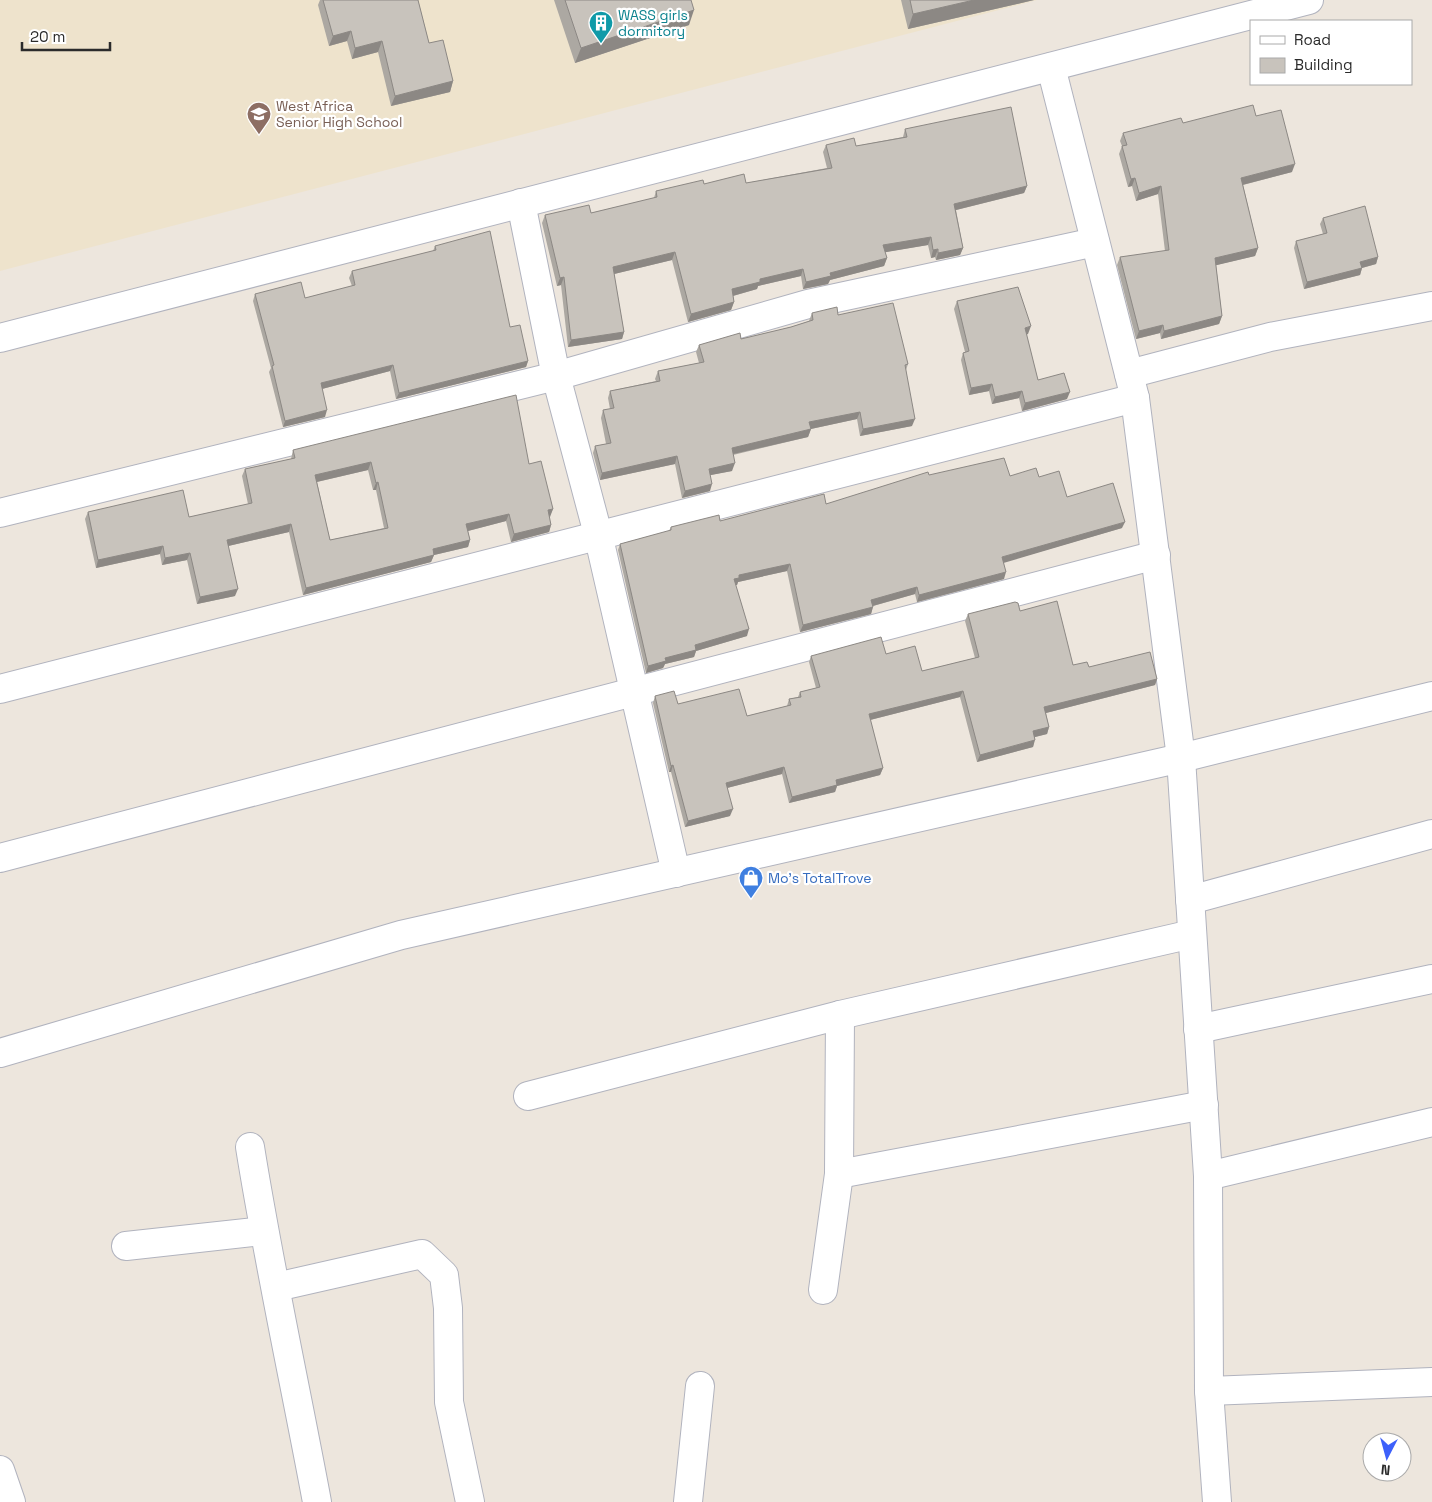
<svg xmlns="http://www.w3.org/2000/svg" width="1432" height="1502" viewBox="0 0 1432 1502" font-family="'Space Grotesk',sans-serif">
<style>
.education{fill:#eee3cc}
.lines{fill:none;stroke-linecap:round;stroke-linejoin:round}
.minor-casing{stroke:#b1b3be;stroke-width:30}
.minor{stroke:#fff;stroke-width:28}
.wall{fill:#aca8a2;fill-rule:evenodd}
.shaded-wall{fill:#8c8884}
.building{fill:#c8c3bc;stroke:#8c8884;fill-rule:evenodd}
.labels{text-anchor:middle;stroke-width:4.5;stroke-linejoin:round;paint-order:stroke}
.culture-label{font-size:14px;fill:#0d838f;stroke:#fff;text-anchor:start}
.education-label{font-size:14px;fill:#785e54;stroke:#fff;text-anchor:start}
.shop-label{font-size:14px;fill:#366cbe;stroke:#fff;text-anchor:start}
</style>
<rect width="100%" height="100%" fill="#ede6dd"/>
<!-- education -->
<path class="education" d="M0 0H1037L0 271Z"/>
<g class="lines">
<defs>
<g id="minor">
<path d="M1051 67 1135 398 1181 758 1208 1176 1209 1391 1217 1502"/>
<path d="M521 203 556 376 598 534 676 873"/>
<path d="M0 338 1309 0"/>
<path d="M1129 374 1270 337 1432 306"/>
<path d="M0 513 556 376 808 304 1095 242"/>
<path d="M0 689 1135 398"/>
<path d="M0 858 1156 555"/>
<path d="M1190 900 1432 834"/>
<path d="M1198 1029 1432 979"/>
<path d="M0 1053 401 935 1181 758 1432 696"/>
<path d="M528 1096 840 1015 1192 934"/>
<path d="M250 1147C269 1266 295 1384 317 1502"/>
<path d="M839 1174 1204 1105"/>
<path d="M1208 1176 1432 1122"/>
<path d="M126 1246 263 1231"/>
<path d="M276 1287 422 1254 444 1275 448 1308 449 1402 470 1502"/>
<path d="M823 1290 839 1174 840 1015"/>
<path d="M1209 1391 1432 1382"/>
<path d="M0 1470 11 1502"/>
<path d="M688 1502 700 1386"/>
</g>
</defs>
<!-- minor casing -->
<use href="#minor" class="minor-casing"/>
<!-- minor -->
<use href="#minor" class="minor"/>
</g>
<!-- wall -->
<g class="wall">
<path d="M320 0H418L429 43 453 81 450 92 391 106 378 52 352 59 347 41 329 46 318 5Z"/>
<path d="M554 0H691L689 25 575 63Z"/>
<path d="M901 0H1034L908 29Z"/>
<path d="M1256 116 1292 172 1243 185 1258 248 1255 256 1216 265 1222 316 1219 324 1161 339 1160 333 1136 339 1117 265 1120 257 1165 251 1158 194 1136 201 1132 186 1128 187 1119 154 1122 146 1120 141 1123 133 1183 123Z"/>
<path d="M905 129 1027 186 1024 193 956 210 963 248 960 255 936 260 935 257 931 258 928 245 885 252 887 258 884 266 830 280 828 284 803 289 801 276 758 286 757 289 733 296 734 302 731 310 688 322 672 260 614 274 624 332 622 339 568 347 561 285 557 286 542 223 545 215 591 213 654 198 656 191 704 184 746 183 827 168 823 152 826 145 856 146 903 137Z"/>
<path d="M1323 218 1378 257 1376 264 1362 268 1360 275 1304 289 1294 248 1296 241 1323 234 1320 224Z"/>
<path d="M435 246 510 327 528 361 526 367 396 399 390 371 322 389 325 417 283 427 269 372 271 368 253 301 255 294 305 298 352 286 349 278 352 271 433 251Z"/>
<path d="M957 301 1028 334H1026L1038 380 1067 399 1022 411 1019 398 992 404 989 391 969 395 961 360 963 353 965 352 954 309Z"/>
<path d="M812 313 838 315 908 364 906 370 912 426 860 436 857 419 811 429 808 437 733 455 732 471 710 475V491L682 498 675 464 600 480 593 453 595 446 606 444 601 418 603 410 610 409 608 398 610 391 656 381 655 379 658 371 699 363 696 352 699 345 741 339 791 327 809 321Z"/>
<path d="M293 450 529 464 553 509 549 517 551 525 549 532 511 542 506 521 468 531 470 540 468 547 434 555 431 562 303 595 289 532 228 546 235 596 197 604 187 560 162 565 160 554 96 568 85 519 88 512 189 517 248 504 242 476 245 469 291 459ZM368 470 373 490H376L384 528 330 540 317 482Z"/>
<path d="M929 475 1039 477 1067 497 1122 528 1004 562V579L917 602 915 594 873 606 871 614 800 632 787 571 738 582 737 585H735L747 636 696 651 694 657 665 664 663 668 646 673 618 550 620 544 669 531 671 527 720 521 826 504Z"/>
<path d="M1020 611 1073 665 1089 667 1157 679 1155 685 1046 713 1049 727 1047 734 1035 737 1033 747 977 762 960 697 870 720 883 768 880 775 837 786 835 792 789 803 782 774 727 788 730 816 685 827 671 772H669L653 703 655 696 678 704 747 716 787 706 789 699 798 697 800 692 816 688 809 662 811 656 886 654 922 671 975 658 965 621 968 614Z"/>
</g>
<!-- shaded-wall -->
<g class="shaded-wall">
<path d="M974 0H1034L908 29 913 14Z"/>
<path d="M694 10 689 25 575 63 581 48Z"/>
<path d="M351 31 347 41 329 46 333 36Z"/>
<path d="M382 41 378 52 352 59 355 48Z"/>
<path d="M453 81 450 92 391 106 395 96Z"/>
<path d="M1295 164 1292 172 1238 186 1241 178Z"/>
<path d="M1135 178 1132 186 1128 187 1131 179Z"/>
<path d="M1027 186 1024 193 952 211 954 204Z"/>
<path d="M1161 186 1158 194 1136 201 1139 193Z"/>
<path d="M931 237 928 245 881 253 883 245Z"/>
<path d="M963 248 960 255 936 260 938 253Z"/>
<path d="M1258 248 1255 256 1213 266 1215 258Z"/>
<path d="M938 249 935 257 931 258 933 250Z"/>
<path d="M675 252 672 260 610 275 613 267Z"/>
<path d="M1378 257 1376 264 1358 269 1360 262Z"/>
<path d="M887 258 884 266 830 280 828 284 803 289 806 282 830 273Z"/>
<path d="M1362 268 1360 275 1304 289 1307 282Z"/>
<path d="M803 269 801 276 758 286 757 289 729 297 732 289 760 279Z"/>
<path d="M564 277 561 285 557 286 560 278Z"/>
<path d="M734 302 731 310 688 322 691 314Z"/>
<path d="M1222 316 1219 324 1161 339 1164 331Z"/>
<path d="M1163 325 1160 333 1136 339 1139 331Z"/>
<path d="M1031 326 1028 334 1022 336 1025 328Z"/>
<path d="M624 332 622 339 568 347 571 340Z"/>
<path d="M528 361 526 367 396 399 399 393Z"/>
<path d="M393 365 390 371 318 390 321 383Z"/>
<path d="M992 384 989 391 969 395 971 388Z"/>
<path d="M1022 391 1019 398 992 404 995 397Z"/>
<path d="M1070 392 1067 399 1022 411 1025 403Z"/>
<path d="M327 410 325 417 283 427 285 421Z"/>
<path d="M860 412 857 419 806 430 809 422Z"/>
<path d="M915 419 912 426 860 436 863 429Z"/>
<path d="M811 429 808 437 729 455 732 448Z"/>
<path d="M677 456 675 464 600 480 602 473Z"/>
<path d="M371 462 368 470 312 483 315 475Z"/>
<path d="M735 463 732 471 706 476 709 469Z"/>
<path d="M378 482 376 490H373L376 483Z"/>
<path d="M712 484 710 491 682 498 685 491Z"/>
<path d="M553 509 550 517 545 518 548 510Z"/>
<path d="M509 514 506 521 464 532 466 524Z"/>
<path d="M1125 522 1122 528 1000 564 1002 557Z"/>
<path d="M291 524 289 532 224 547 227 540Z"/>
<path d="M551 525 549 532 511 542 514 534Z"/>
<path d="M470 540 468 547 434 555 431 562 303 595 306 588 433 549Z"/>
<path d="M163 546 160 554 96 568 98 560Z"/>
<path d="M190 553 187 560 162 565 165 558Z"/>
<path d="M790 564 787 571 738 582 737 585 731 586 734 579 739 575Z"/>
<path d="M1006 572 1004 579 917 602 919 595Z"/>
<path d="M917 587 915 594 869 607 871 600Z"/>
<path d="M238 589 235 596 197 604 200 597Z"/>
<path d="M873 607 871 614 800 632 803 625Z"/>
<path d="M749 629 747 636 696 651 694 657 665 664 663 668 646 673 648 666 665 658 695 645Z"/>
<path d="M1157 679 1155 685 1042 714 1044 707Z"/>
<path d="M963 691 960 697 866 721 869 714Z"/>
<path d="M1049 727 1047 734 1031 738 1033 731Z"/>
<path d="M1035 740 1033 747 977 762 980 755Z"/>
<path d="M673 765 671 772H669L671 766Z"/>
<path d="M784 767 782 774 723 789 726 783Z"/>
<path d="M883 768 880 775 837 786 835 792 789 803 792 797 836 780Z"/>
<path d="M733 809 730 816 685 827 688 821Z"/>
</g>
<!-- building -->
<g class="building">
<path d="M323 0H418L429 43 443 40 453 81 395 96 382 41 355 48 351 31 333 36Z"/>
<path d="M565 0H691L694 10 581 48Z"/>
<path d="M910 0H974L913 14Z"/>
<path d="M1253 105 1256 116 1281 110 1295 164 1241 178 1258 248 1215 258 1222 316 1164 331 1163 325 1139 331 1120 257 1169 250 1161 186 1139 193 1135 178 1131 179 1122 146 1127 145 1123 133 1181 118 1183 123Z"/>
<path d="M1011 107 1027 186 954 204 963 248 938 253V249L933 250 931 237 883 245 887 258 830 273 831 276 806 282 803 269 760 279V282L732 289 734 302 691 314 675 252 613 267 624 332 571 340 564 277 560 278 545 215 589 205 591 213 657 197 656 191 703 180 704 184 744 174 746 183 832 168 826 145 854 138 856 146 907 137 905 129Z"/>
<path d="M1365 206 1378 257 1360 262 1362 268 1307 282 1296 241 1327 233 1323 218Z"/>
<path d="M490 231 510 327 520 325 528 361 399 393 393 365 321 383 327 410 285 421 272 366 274 365 255 294 301 282 305 298 355 285 352 271 436 250 435 246Z"/>
<path d="M1018 287 1031 326 1025 328 1038 380 1064 373 1070 392 1025 403 1022 391 995 397 992 384 971 388 963 353 969 351 957 301Z"/>
<path d="M893 303 908 364 905 365 915 419 863 429 860 412 809 422 811 429 732 448 735 463 709 469 712 484 685 491 677 456 602 473 595 446 611 443 603 410 614 408 610 391 660 381 658 371 704 362 699 345 740 333 741 339 791 327 813 320 812 313 837 307 838 315Z"/>
<path d="M516 395 529 464 541 461 553 509 548 510 551 525 514 534 509 514 466 524 470 540 433 549 434 555 306 588 291 524 227 540 238 589 200 597 190 553 165 558 163 546 98 560 88 512 183 490 189 517 252 503 245 469 295 458 293 450ZM371 462 376 483 378 482 388 528 330 540 315 475Z"/>
<path d="M1004 458 1010 476 1036 468 1039 477 1059 471 1067 497 1113 483 1125 522 1002 557 1006 572 919 595 917 587 871 600 873 607 803 625 790 564 739 575V578L734 579 749 629 695 645 696 650 665 658 666 661 648 666 620 544 671 530V527L719 515 720 521 824 494 826 504 928 472 929 475Z"/>
<path d="M1057 601 1073 665 1087 662 1089 667 1150 652 1157 679 1044 707 1049 727 1033 731 1035 740 980 755 963 691 869 714 883 768 836 780 837 785 792 797 784 767 726 783 733 809 688 821 673 765 671 766 655 696 674 691 678 704 739 689 747 716 791 705 789 699 801 697 800 692 820 687 811 656 881 637 886 654 915 646 922 671 979 657 968 614 1015 602 1018 603 1020 611Z"/>
</g>
<!-- icons -->
<defs>
<symbol id="building-pin" viewBox="-11 -11 22 30"><path d="M0 17L-7.5 6A9.5 9.5 0 1 1 7.5 6Z" fill="#0f9aa8" stroke="#fff"/><path d="M-4-6H4V6H1V3H-1V6H-4ZM-2.5-4.3h1.7v1.8h-1.7ZM.8-4.3h1.7v1.8H.8ZM-2.5-1h1.7V.8h-1.7ZM.8-1h1.7V.8H.8Z" fill="#fff"/></symbol>
<symbol id="school-pin" viewBox="-11 -11 22 30"><path d="M0 17L-7.5 6A9.5 9.5 0 1 1 7.5 6Z" fill="#8d6e63" stroke="#fff"/><path d="M0-5L7-2L0 1L-7-2ZM-4 1L0 2.5L4 1V4Q0 6-4 4Z" fill="#fff"/></symbol>
<symbol id="shop-pin" viewBox="-11 -11 22 30"><path d="M0 17L-7.5 6A9.5 9.5 0 1 1 7.5 6Z" fill="#3f7fe0" stroke="#fff"/><path d="M-5-2.5h2.3a2.7 3.5 0 0 1 5.4 0H5L5.5 6h-11ZM-1.5-2.5h3a1.5 2.3 0 0 0-3 0Z" fill="#fff"/></symbol>
</defs>
<g fill-rule="evenodd">
<use href="#building-pin" x="587" y="9" width="28" height="38"/>
<use href="#school-pin" x="245" y="100" width="28" height="38"/>
<use href="#shop-pin" x="737" y="864" width="28" height="38"/>
</g>
<g class="labels">
<!-- culture labels -->
<g class="culture-label">
<text x="618" y="20">WASS girls<tspan x="618" dy="16">dormitory</tspan></text>
</g>
<!-- education labels -->
<g class="education-label">
<text x="276" y="111">West Africa<tspan x="276" dy="16">Senior High School</tspan></text>
</g>
<!-- shop labels -->
<g class="shop-label">
<text x="768" y="883">Mo's TotalTrove</text>
</g>
</g>
<!-- legend -->
<rect x="1250" y="20" width="162" height="65" fill="#ffffff" stroke="#aaaaaa"/>
<rect x="1260" y="36" width="25" height="8" fill="#ffffff" stroke="#aaaaaa"/>
<text x="1294" y="45" font-size="15" fill="#2b2b2b">Road</text>
<rect x="1260" y="58" width="25" height="15" fill="#c8c3bc" stroke="#aaaaaa"/>
<text x="1294" y="70" font-size="15" fill="#2b2b2b">Building</text>
<!-- north arrow -->
<g transform="translate(1387 1457) rotate(186)"><circle r="24" fill="#ffffff" stroke="#aaaaaa"/>
<path d="M0-4L9 19L0 12L-9 19Z" fill="#3d60fa"/>
<text y="-8" font-size="14" font-weight="bold" text-anchor="middle" fill="#2b2b2b">N</text>
</g>
<!-- scale -->
<path d="M22 42v8h88v-8" fill="none" stroke="#2b2b2b" stroke-width="2.5"/>
<text x="30" y="42" font-size="15" fill="#2b2b2b" stroke="#ffffff" stroke-width="4" paint-order="stroke">20 m</text>
</svg>
